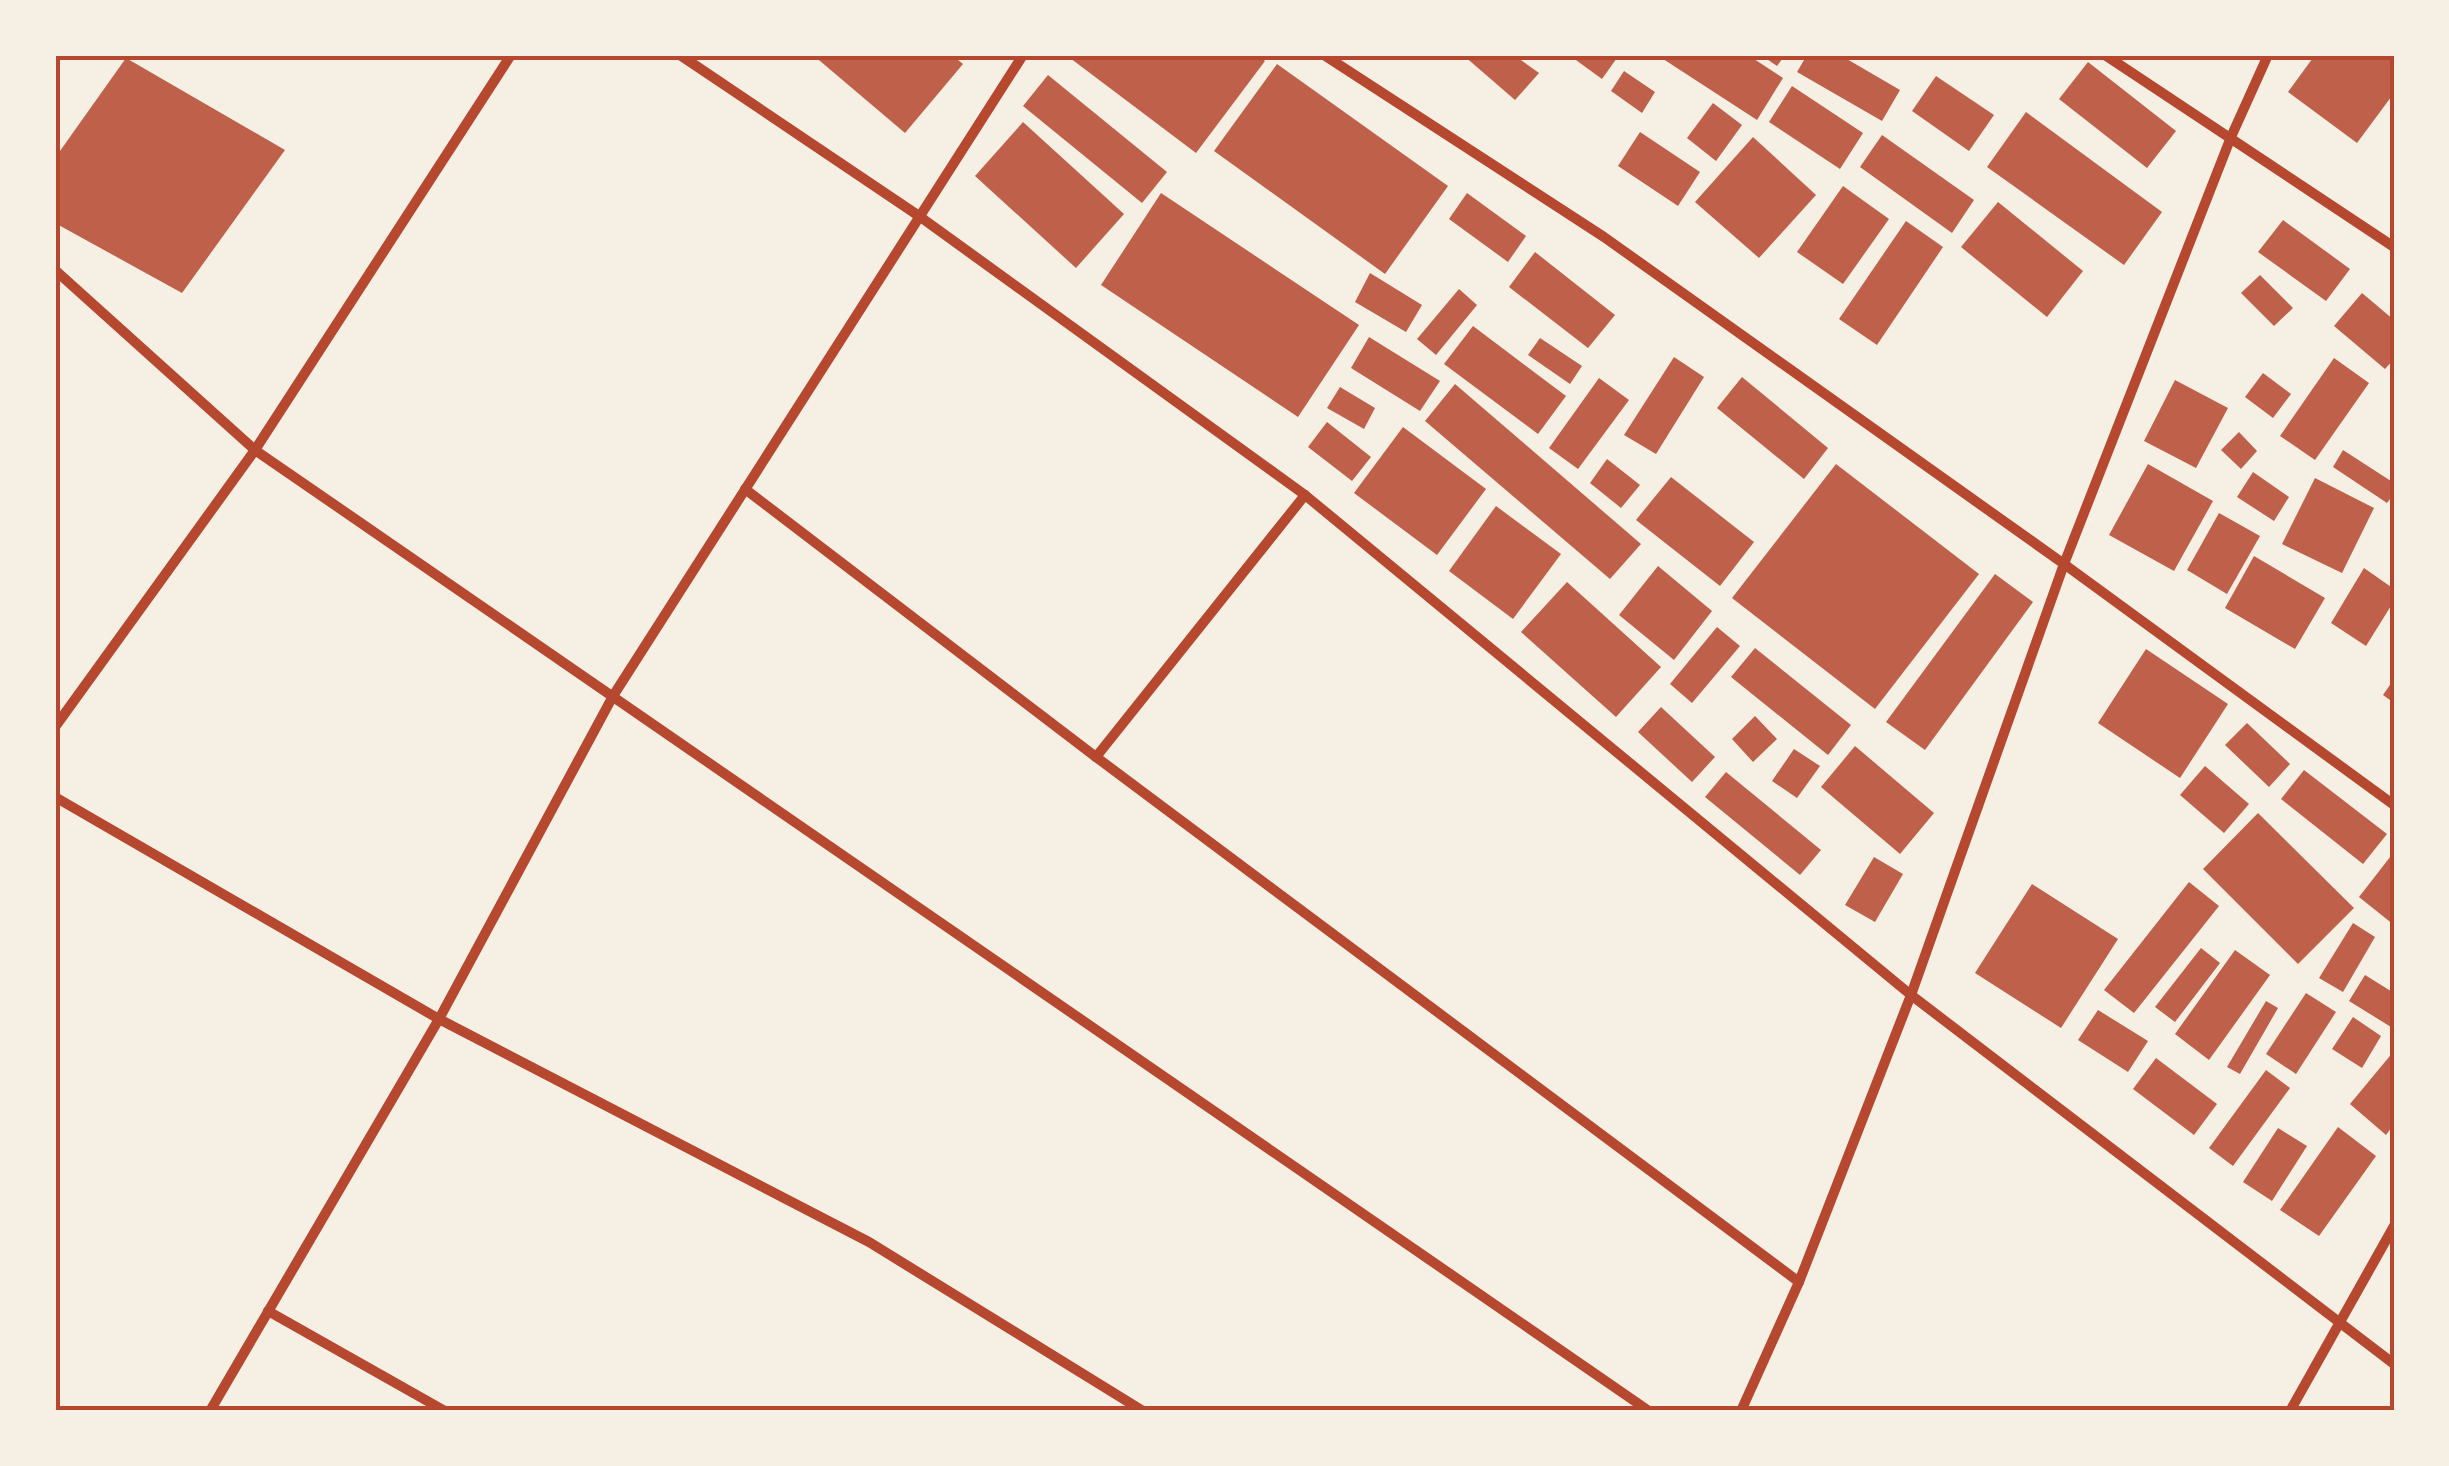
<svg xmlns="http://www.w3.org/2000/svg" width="2449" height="1466" viewBox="0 0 2449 1466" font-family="Poppins,sans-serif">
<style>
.building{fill:#bf614a}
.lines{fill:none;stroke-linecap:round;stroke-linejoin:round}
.minor{stroke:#b5482f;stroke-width:10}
.neatline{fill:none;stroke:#b5482f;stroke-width:4}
</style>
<rect width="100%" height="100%" fill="#f6efe4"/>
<!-- building -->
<g class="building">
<path d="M813 55H952L963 64 905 133Z"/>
<path d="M1066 55H1257L1265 61 1196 153Z"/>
<path d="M1463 55H1514L1539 73 1515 100Z"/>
<path d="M1569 55H1619L1602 79Z"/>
<path d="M1657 55H1748L1783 78 1757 120Z"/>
<path d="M1761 55H1785L1777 66Z"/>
<path d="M1807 55H1840L1900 90 1882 121 1797 72Z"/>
<path d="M2315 55H2394V93L2357 143 2288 92Z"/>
<path d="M126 58 285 150 182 293 55 223V158Z"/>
<path d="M2088 62 2176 131 2147 168 2059 99Z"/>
<path d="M1277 64 1448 186 1385 274 1214 151Z"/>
<path d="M1624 71 1655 92 1642 113 1611 91Z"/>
<path d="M1048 75 1167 172 1142 203 1023 106Z"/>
<path d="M1936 76 1994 115 1969 151 1912 111Z"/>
<path d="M1792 86 1863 133 1840 169 1769 122Z"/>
<path d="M1713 103 1742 125 1716 161 1687 138Z"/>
<path d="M2026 112 2162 212 2124 265 1987 167Z"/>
<path d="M1023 122 1124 214 1076 268 975 176Z"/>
<path d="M1640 132 1700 172 1678 206 1618 166Z"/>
<path d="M1882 135 1974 200 1952 233 1860 167Z"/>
<path d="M1753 137 1816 195 1759 258 1695 202Z"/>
<path d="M1843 186 1889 219 1843 284 1797 252Z"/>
<path d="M1161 193 1359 325 1298 417 1101 285Z"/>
<path d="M1467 193 1526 236 1508 262 1449 219Z"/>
<path d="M1998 202 2083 271 2047 317 1961 247Z"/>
<path d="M2283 220 2350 269 2326 301 2258 252Z"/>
<path d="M1906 221 1943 247 1877 345 1839 319Z"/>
<path d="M1535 252 1615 315 1588 348 1509 287Z"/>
<path d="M1370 273 1422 305 1406 332 1355 302Z"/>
<path d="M2260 275 2293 308 2274 326 2241 293Z"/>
<path d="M1459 289 1477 305 1436 355 1417 339Z"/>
<path d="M2362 293 2394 320V359L2385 369 2334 326Z"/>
<path d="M1473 326 1566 396 1538 434 1444 364Z"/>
<path d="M1369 337 1440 381 1420 411 1351 368Z"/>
<path d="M1540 338 1582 366 1570 384 1528 355Z"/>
<path d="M1674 357 1704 377 1656 454 1624 435Z"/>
<path d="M2334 358 2369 383 2315 460 2280 436Z"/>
<path d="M2263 373 2291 394 2273 418 2245 397Z"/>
<path d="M1742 377 1828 448 1804 479 1717 408Z"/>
<path d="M1599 378 1629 400 1578 469 1549 448Z"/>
<path d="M2175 380 2228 408 2196 468 2144 441Z"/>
<path d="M1455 384 1641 544 1610 579 1425 421Z"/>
<path d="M1340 387 1375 408 1364 429 1327 408Z"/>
<path d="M1327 422 1371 457 1352 481 1308 447Z"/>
<path d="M1403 427 1486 489 1437 555 1354 493Z"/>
<path d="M2239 432 2257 451 2241 469 2221 450Z"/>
<path d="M2343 450 2394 483V494L2387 503 2333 467Z"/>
<path d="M1607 459 1640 485 1621 508 1590 483Z"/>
<path d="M1836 464 1979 574 1875 709 1732 598Z"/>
<path d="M2148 464 2213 501 2174 571 2109 535Z"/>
<path d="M2253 472 2289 497 2274 521 2237 497Z"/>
<path d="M1671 477 1754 542 1720 586 1636 520Z"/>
<path d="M2315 478 2374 508 2342 573 2282 544Z"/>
<path d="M1496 506 1561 554 1513 619 1449 571Z"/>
<path d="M2219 513 2260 536 2227 594 2187 570Z"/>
<path d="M2254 556 2325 598 2295 649 2225 608Z"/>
<path d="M1658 566 1712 611 1674 660 1619 615Z"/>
<path d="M2364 568 2394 589V601L2366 646 2331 623Z"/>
<path d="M1995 574 2033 602 1925 750 1886 722Z"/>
<path d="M1567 582 1661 667 1616 717 1521 632Z"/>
<path d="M1717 627 1740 646 1692 703 1670 684Z"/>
<path d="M1755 648 1851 725 1828 755 1731 677Z"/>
<path d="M2146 649 2228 704 2180 778 2098 723Z"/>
<path d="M2394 679V703L2383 695Z"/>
<path d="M1661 707 1715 757 1692 782 1638 732Z"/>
<path d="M1755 716 1777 739 1753 762 1732 739Z"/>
<path d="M2247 723 2290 764 2269 787 2225 745Z"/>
<path d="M1855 746 1934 813 1900 854 1821 787Z"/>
<path d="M1794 749 1820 766 1797 798 1772 781Z"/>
<path d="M2205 766 2249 804 2224 833 2180 795Z"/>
<path d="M2304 770 2387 834 2363 864 2281 799Z"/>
<path d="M1726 772 1821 850 1800 875 1705 797Z"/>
<path d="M2258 813 2354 908 2298 964 2203 869Z"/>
<path d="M2394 852V925L2359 897Z"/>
<path d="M1874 857 1903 874 1875 922 1845 905Z"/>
<path d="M2189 882 2219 906 2134 1013 2104 990Z"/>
<path d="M2032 884 2118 939 2061 1028 1975 973Z"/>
<path d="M2353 923 2375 937 2343 992 2319 978Z"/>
<path d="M2201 948 2220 963 2175 1022 2155 1007Z"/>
<path d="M2235 950 2270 975 2209 1060 2175 1034Z"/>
<path d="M2365 975 2394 993 2391 1027 2349 1001Z"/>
<path d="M2306 993 2336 1012 2296 1074 2266 1054Z"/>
<path d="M2266 1001 2278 1008 2240 1074 2227 1067Z"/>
<path d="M2098 1010 2148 1041 2128 1072 2078 1040Z"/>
<path d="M2353 1017 2381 1036 2362 1068 2332 1049Z"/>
<path d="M2394 1051V1124L2386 1135 2350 1104Z"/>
<path d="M2156 1058 2217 1104 2194 1135 2133 1089Z"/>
<path d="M2266 1070 2290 1088 2233 1166 2209 1148Z"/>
<path d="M2338 1127 2376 1156 2319 1236 2280 1210Z"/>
<path d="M2278 1128 2307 1146 2272 1201 2243 1182Z"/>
</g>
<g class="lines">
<!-- minor -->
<g class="minor">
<path d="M680 55 919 216 1305 495 1911 995 2394 1364"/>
<path d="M1324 55 1604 237 2064 564 2394 805"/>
<path d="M2105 55 2394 247"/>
<path d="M55 270 255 450 1649 1411"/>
<path d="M745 489 1096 757 1799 1282"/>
<path d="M55 727 255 450 511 55"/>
<path d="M1096 757 1305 495"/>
<path d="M55 797 439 1019 869 1242 1143 1411"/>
<path d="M268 1311 445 1411"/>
<path d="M210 1411 439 1019 613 696 1023 55"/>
<path d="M1741 1411 1799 1282 1911 995 2064 564 2231 137 2268 55"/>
<path d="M2290 1411 2394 1226"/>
</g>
</g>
<!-- border -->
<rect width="2449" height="1466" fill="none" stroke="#f6efe4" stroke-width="115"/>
<rect x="58" y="58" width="2334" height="1350" class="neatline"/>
</svg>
